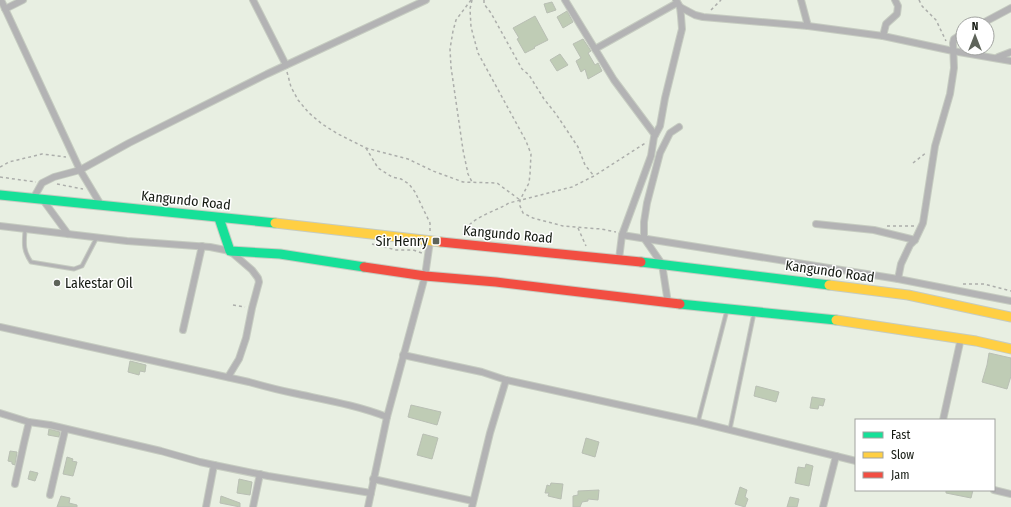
<svg xmlns="http://www.w3.org/2000/svg" width="1011" height="507" viewBox="0 0 1011 507" font-family="'Fira Sans Condensed',sans-serif">
<style>
.building{fill:#bfccb5;stroke:#b9bfb4}
.lines{fill:none;stroke-linecap:round;stroke-linejoin:round}
.lane-casing{stroke:#c6ccc1;stroke-width:5}
.street-casing{stroke:#c6ccc1;stroke-width:8}
.fast-casing{stroke:#c6ccc1;stroke-width:11}
.slow-casing{stroke:#c6ccc1;stroke-width:11}
.jam-casing{stroke:#c6ccc1;stroke-width:11}
.path{stroke:#acaeab;stroke-width:1.5;stroke-dasharray:3 3;stroke-linecap:butt}
.lane{stroke:#b3b3b4;stroke-width:3}
.street{stroke:#b3b3b4;stroke-width:6}
.fast{stroke:#16e098;stroke-width:9}
.slow{stroke:#ffcf43;stroke-width:9}
.jam{stroke:#f24e42;stroke-width:9}
.poi-dot{fill:#5e645a;stroke:#fff;stroke-width:1.5}
.labels{text-anchor:middle;stroke-width:3;stroke-linejoin:round;paint-order:stroke}
.street-label{font-size:14px;fill:#141911;stroke:#fff}
.poi-label{font-size:14px;fill:#141911;stroke:#fff;text-anchor:end}
</style>
<rect width="100%" height="100%" fill="#e8efe2"/>
<!-- building -->
<g class="building">
<path d="M552 2 556 10 547 13 544 4Z"/>
<path d="M567 11 573 22 563 28 557 17Z"/>
<path d="M535 16 548 40 534 47 535 48 525 53 517 39 519 38 513 28Z"/>
<path d="M583 39 591 51 588 53 595 65 598 63 602 71 588 79 585 69 581 72 576 61 581 58 573 44Z"/>
<path d="M560 54 568 65 557 71 550 60Z"/>
<path d="M989 353 1011 358V376L1007 389 982 382 987 365Z"/>
<path d="M130 361 146 365 145 372 140 371 139 375 128 372Z"/>
<path d="M756 386 779 392 776 402 754 396Z"/>
<path d="M812 397 825 399 823 406 819 405 818 409 810 408Z"/>
<path d="M411 405 441 412 437 425 408 417Z"/>
<path d="M49 429 60 432 59 437 48 435Z"/>
<path d="M423 434 438 438 432 459 417 455Z"/>
<path d="M586 438 599 442 595 457 582 453Z"/>
<path d="M10 451 17 452 15 465 12 464V462L8 461Z"/>
<path d="M67 457 73 459 72 461 77 462 73 476 63 474Z"/>
<path d="M806 464 813 466 809 486 795 483 798 467 805 468Z"/>
<path d="M30 471 38 473 35 481 28 479Z"/>
<path d="M239 479 252 482 250 495 237 493Z"/>
<path d="M551 483 563 484 561 499 548 496 549 493H545L547 485 550 486Z"/>
<path d="M740 487 747 490 745 497 748 499 745 507 735 504Z"/>
<path d="M599 490 598 500 588 499V501L582 502 580 507H573V496L578 495V491Z"/>
<path d="M946 490H973L971 498 946 493Z"/>
<path d="M61 496 70 498 69 503 77 505V507H57Z"/>
<path d="M221 496 240 503V507L220 503Z"/>
<path d="M790 497 799 499 797 507H787Z"/>
</g>
<g class="lines">
<defs>
<g id="lane">
<path d="M25 230C24 244 23 250 31 262L74 269 82 266 97 237"/>
<path d="M698 422 727 310"/>
<path d="M730 429 754 313"/>
</g>
<g id="street">
<path d="M1 0 80 170 101 205"/>
<path d="M253 0 286 65"/>
<path d="M565 0 614 80 655 135"/>
<path d="M801 0 808 26"/>
<path d="M680 7 695 15 703 17 808 26 883 36 953 51 1011 61"/>
<path d="M5 9 23 0"/>
<path d="M981 24 1011 8"/>
<path d="M883 36 886 24 897 14 898 6 895 0"/>
<path d="M595 49 677 3"/>
<path d="M998 57 1011 52"/>
<path d="M33 199 42 183 54 177 80 170 129 143 267 74 426 0"/>
<path d="M43 200 68 234"/>
<path d="M816 224 874 230 915 240"/>
<path d="M0 226 127 241 210 247 230 251 252 270 258 278 259 282 252 308 246 338 239 359 228 377"/>
<path d="M622 235 898 279 1011 301"/>
<path d="M619 259 622 235 651 156 654 137 660 126 665 98 678 45 682 29 681 16 680 7 676 0"/>
<path d="M898 279 901 264 910 245 915 240 923 223 935 146 950 94 954 68 953 43 954 39 963 33"/>
<path d="M668 303 662 264 644 238V222L647 203 660 153 670 133 679 127"/>
<path d="M0 327C83 345 166 363 249 382 263 386 278 390 293 393 325 400 356 405 387 417"/>
<path d="M183 330 202 246"/>
<path d="M403 355 482 372 506 380 698 422 856 461"/>
<path d="M0 413 29 422 24 443 15 484"/>
<path d="M943 420 961 338"/>
<path d="M29 422 50 425 161 451 200 462 214 465"/>
<path d="M373 479 473 501"/>
<path d="M994 490 1011 494"/>
<path d="M50 495 65 430"/>
<path d="M206 507 214 465 268 476 371 493"/>
<path d="M253 507 260 474"/>
<path d="M368 507 387 417 425 276 430 241"/>
<path d="M472 507 490 433 506 380"/>
<path d="M823 507 836 456"/>
</g>
<g id="fast">
<path d="M0 195 275 223"/>
<path d="M219 218 230 251 280 254 364 267"/>
<path d="M641 262 829 285"/>
<path d="M680 304 836 320"/>
</g>
<g id="slow">
<path d="M275 223 441 242"/>
<path d="M829 285 908 295 1011 317"/>
<path d="M836 320 976 341 1011 349"/>
</g>
<g id="jam">
<path d="M441 242 641 262"/>
<path d="M364 267 425 276 496 282 680 304"/>
</g>
</defs>
<!-- lane casing -->
<use href="#lane" class="lane-casing"/>
<!-- street casing -->
<use href="#street" class="street-casing"/>
<!-- fast casing -->
<use href="#fast" class="fast-casing"/>
<!-- slow casing -->
<use href="#slow" class="slow-casing"/>
<!-- jam casing -->
<use href="#jam" class="jam-casing"/>
<!-- path -->
<g class="path">
<path d="M471 0 456 20 453 31 450 49 451 67 463 150 468 174 472 182"/>
<path d="M472 0 470 9 471 27 478 53 526 141 531 154 530 174 529 183 520 200V206L523 213 533 218 563 226 601 229 616 232"/>
<path d="M484 0V4L491 13 522 69 529 75 544 99 556 114 578 147 585 165 594 176"/>
<path d="M919 0 922 6 936 20 946 41"/>
<path d="M711 10 721 0"/>
<path d="M287 72 291 87 298 100 309 113 322 124 338 134 366 148 408 159 433 171 463 182 497 183 520 200"/>
<path d="M366 148 378 168 392 177 401 179 409 184 415 192 430 223V232"/>
<path d="M913 163 927 152"/>
<path d="M0 167 9 162 42 154 66 157"/>
<path d="M0 177 36 182"/>
<path d="M57 184 83 189"/>
<path d="M887 226H914"/>
<path d="M578 228 586 246"/>
<path d="M463 235C469 217 495 212 509 203L572 187 594 176 647 142"/>
<path d="M372 244 396 250H413L422 253"/>
<path d="M963 284H984L1011 291"/>
<path d="M233 305 245 307"/>
</g>
<!-- lane -->
<use href="#lane" class="lane"/>
<!-- street -->
<use href="#street" class="street"/>
<!-- fast -->
<use href="#fast" class="fast"/>
<!-- slow -->
<use href="#slow" class="slow"/>
<!-- jam -->
<use href="#jam" class="jam"/>
</g>
<!-- markers -->
<g class="poi-dot">
<rect x="432" y="237" width="8" height="8" rx="2"/>
<circle cx="57" cy="283" r="4"/>
</g>
<g class="labels">
<!-- street labels -->
<g class="street-label">
<text transform="translate(186 200) rotate(6)" y="5">Kangundo Road</text>
<text transform="translate(508 234) rotate(5)" y="5">Kangundo Road</text>
<text transform="translate(830 271) rotate(8)" y="5">Kangundo Road</text>
</g>
<!-- poi labels -->
<g class="poi-label">
<text x="428" y="246">Sir Henry</text>
<text x="65" y="288" text-anchor="start">Lakestar Oil</text>
</g>
</g>
<!-- legend -->
<rect x="855" y="419" width="140" height="72" fill="#ffffff" stroke="#a1a3a0"/>
<rect x="863" y="432" width="20" height="6" fill="#16e098" stroke="#a1a3a0"/>
<text x="891" y="439" font-size="12" fill="#141911">Fast</text>
<rect x="863" y="452" width="20" height="6" fill="#ffcf43" stroke="#a1a3a0"/>
<text x="891" y="459" font-size="12" fill="#141911">Slow</text>
<rect x="863" y="472" width="20" height="6" fill="#f24e42" stroke="#a1a3a0"/>
<text x="891" y="479" font-size="12" fill="#141911">Jam</text>
<!-- north arrow -->
<g transform="translate(975 36)"><circle r="19" fill="#ffffff" stroke="#a1a3a0"/>
<path d="M0-3L7 15L0 10L-7 15Z" fill="#5e645a"/>
<text y="-6" font-size="11" font-weight="bold" text-anchor="middle" fill="#141911">N</text>
</g>
</svg>
